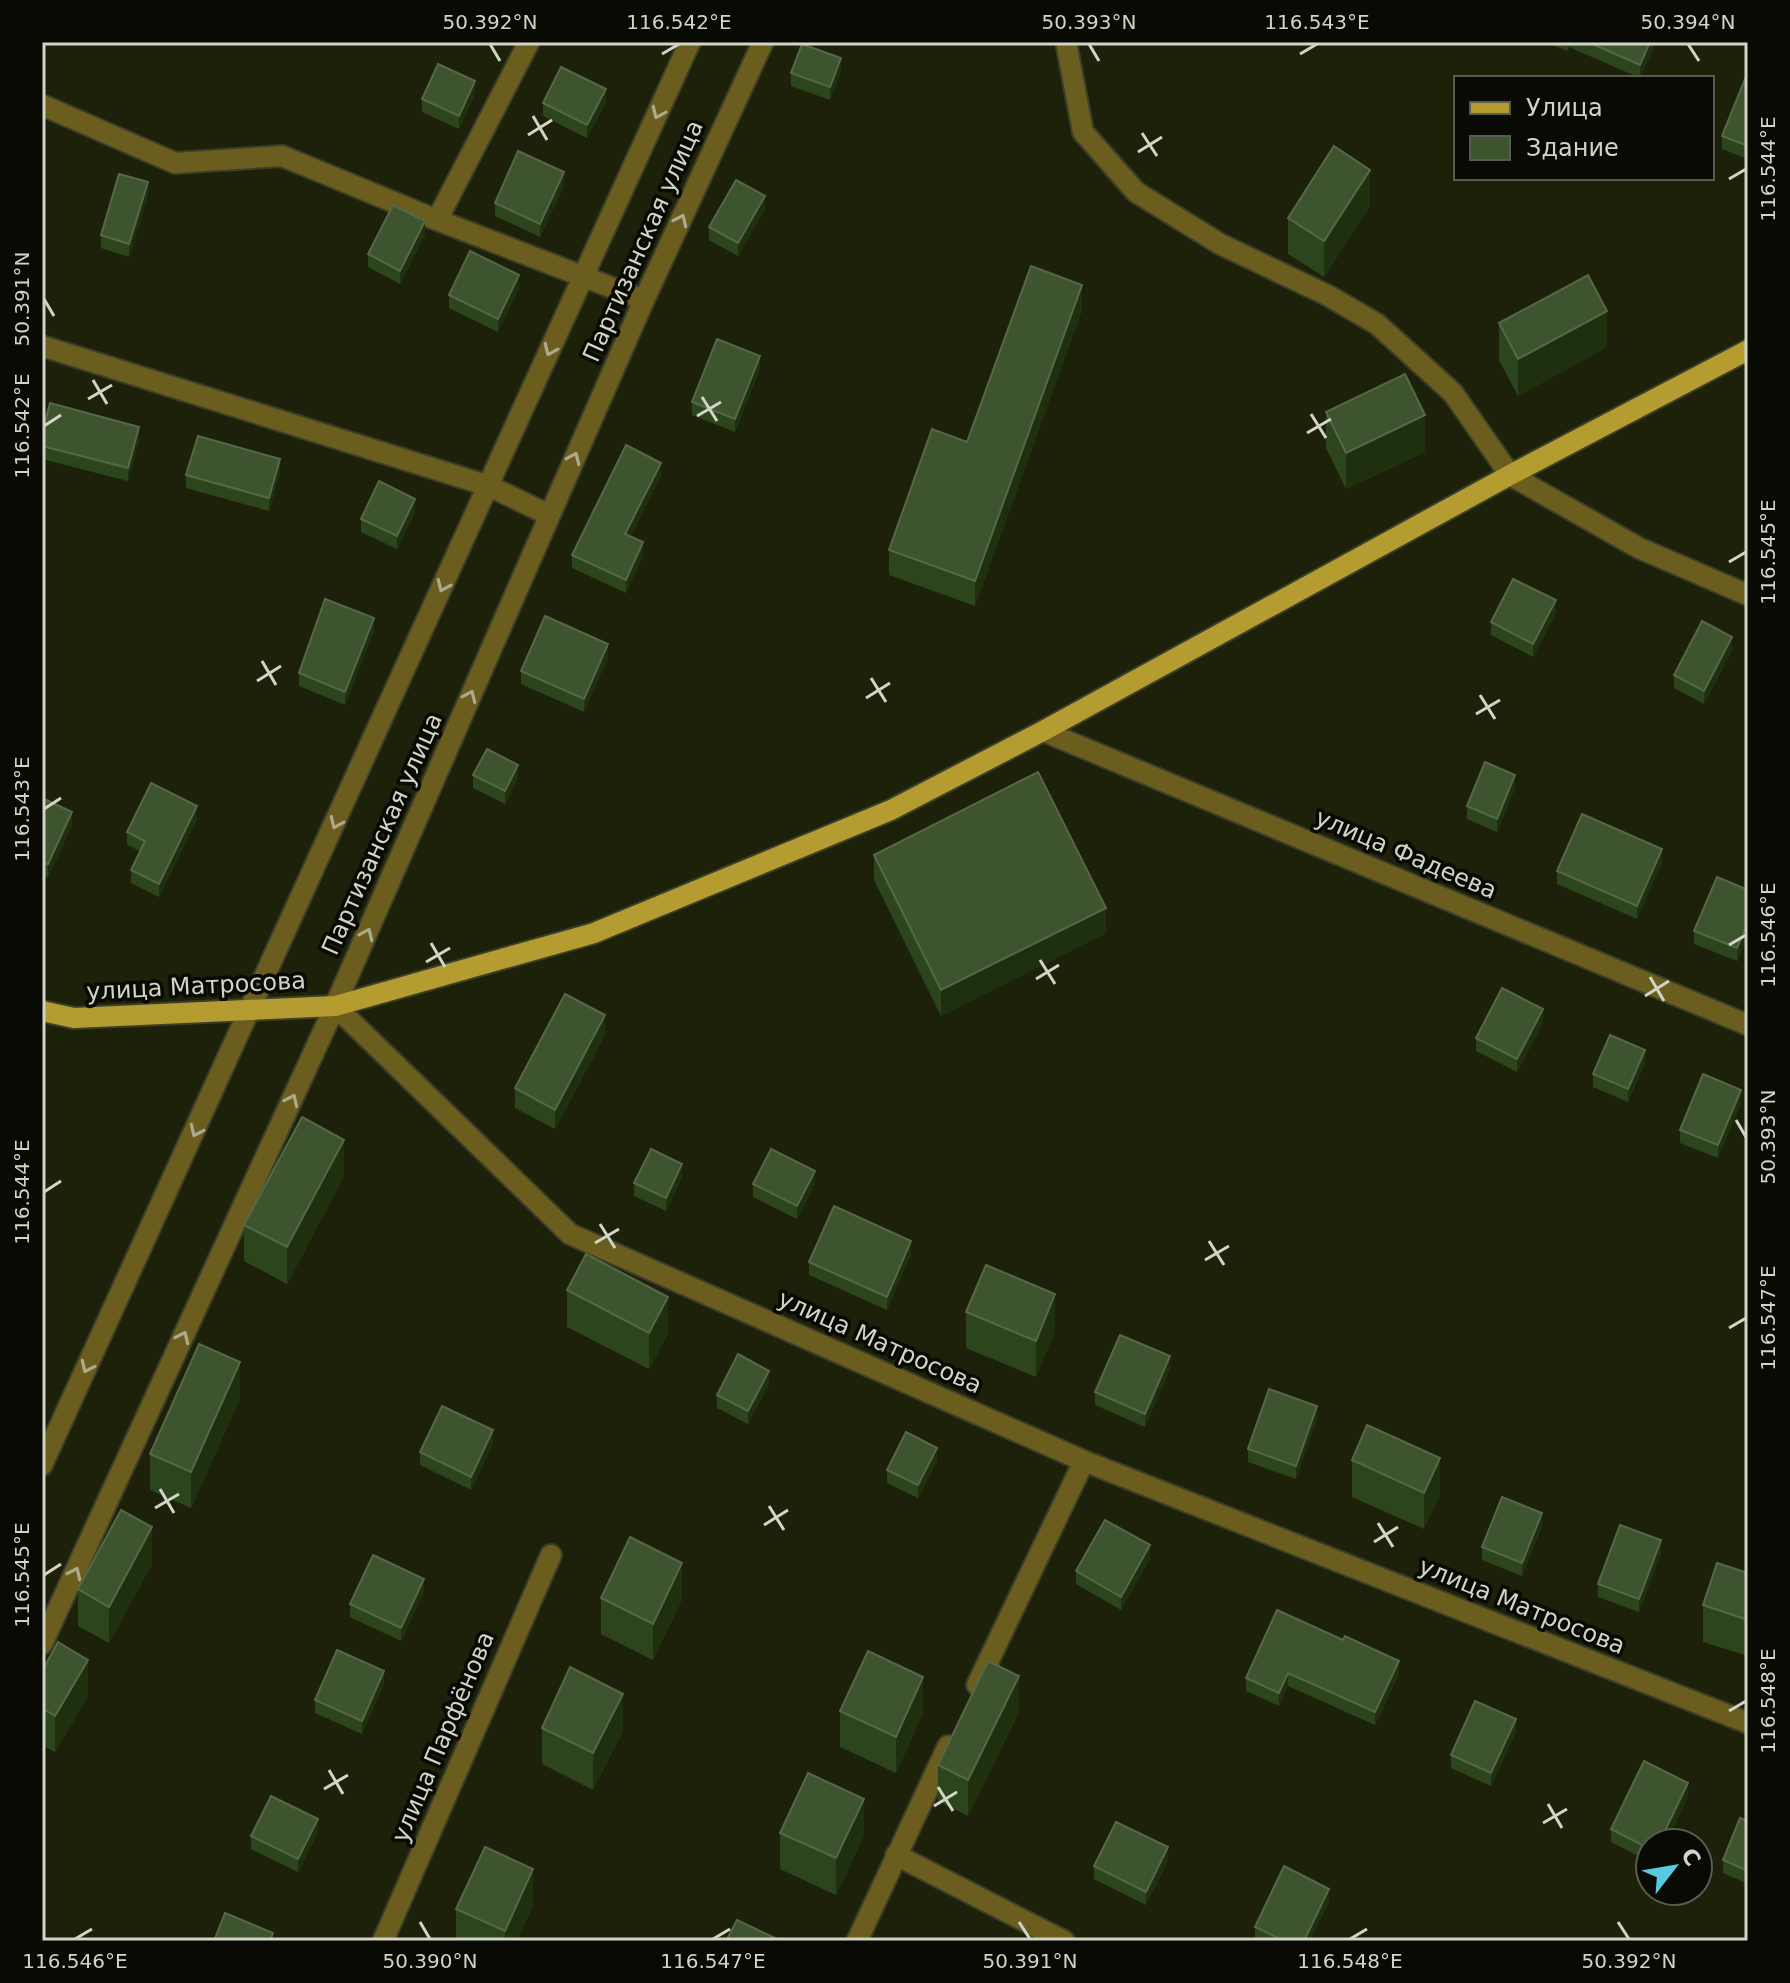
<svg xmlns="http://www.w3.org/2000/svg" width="1790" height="1983" viewBox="0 0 1790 1983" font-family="'DejaVu Sans',sans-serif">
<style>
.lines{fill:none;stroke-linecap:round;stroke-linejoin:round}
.minor-casing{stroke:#3b3e28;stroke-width:24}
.major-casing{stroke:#3b3e28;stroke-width:24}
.minor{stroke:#6b5d1e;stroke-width:20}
.major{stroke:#b49c31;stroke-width:20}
.wall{fill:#2c451d}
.shaded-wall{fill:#1f300e}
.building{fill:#3e542f;stroke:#556847;stroke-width:2}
.oneway{stroke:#adaa8b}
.ticks{fill:none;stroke:#d1d4c6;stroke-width:3}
.labels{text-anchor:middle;stroke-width:7;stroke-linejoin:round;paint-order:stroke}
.street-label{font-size:24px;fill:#d1d4c6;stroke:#080a03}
.neatline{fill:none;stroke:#d1d4c6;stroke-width:3}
.ticks-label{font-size:20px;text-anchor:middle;fill:#d1d4c6}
</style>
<rect width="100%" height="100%" fill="#1e210a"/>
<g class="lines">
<defs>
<g id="minor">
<path d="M1066 42 1083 132 1136 192 1220 244 1327 295 1377 324 1453 393 1510 475 1639 548 1748 595"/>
<path d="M42 105 175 163 282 156 437 220 644 300"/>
<path d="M437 220 529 42"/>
<path d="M42 346 489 486 549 515"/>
<path d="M1043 731 1748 1025"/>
<path d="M335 1006 570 1234 1084 1461 1748 1723"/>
<path d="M42 1465 690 42"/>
<path d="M42 1644 335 1006 644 300 763 42"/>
<path d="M977 1685 1084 1461"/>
<path d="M896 1855 1064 1941"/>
<path d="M383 1941 551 1555"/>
<path d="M857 1941 948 1746"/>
</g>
<path id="major" d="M42 1011 74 1018 335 1006 594 933 891 810 1043 731 1510 475 1748 350"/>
</defs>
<!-- minor casing -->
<use href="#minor" class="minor-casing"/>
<!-- major casing -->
<use href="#major" class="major-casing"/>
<!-- minor -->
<use href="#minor" class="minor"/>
<!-- major -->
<use href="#major" class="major"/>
</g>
<!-- wall -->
<g class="wall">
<path d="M1546 42H1656L1640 78 1569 47 1567 51Z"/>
<path d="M841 71 830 100 791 86V73Z"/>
<path d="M1748 80V159L1722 149V136Z"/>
<path d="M475 94 459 129 422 112V99Z"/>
<path d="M606 102 587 138 543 116V103Z"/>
<path d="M564 185 540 237 495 216V203Z"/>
<path d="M148 195 129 257 101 248V235Z"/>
<path d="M1370 206 1324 277 1288 254V218Z"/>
<path d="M765 209 738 256 709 240V227Z"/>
<path d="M425 234 400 284 368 267V254Z"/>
<path d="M519 288 498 332 449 308V295Z"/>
<path d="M1082 310 975 606 889 575V550Z"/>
<path d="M1499 323 1607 347 1518 396 1499 360Z"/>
<path d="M760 369 735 432 692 415V402Z"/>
<path d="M1326 412 1425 452 1346 489 1326 448Z"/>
<path d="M42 434 139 440 128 481 42 459Z"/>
<path d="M280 472 269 511 186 488V475Z"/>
<path d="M661 476 630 537 643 555 626 593 572 568V555Z"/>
<path d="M415 512 397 549 361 532V519Z"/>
<path d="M1556 613 1533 657 1491 635V622Z"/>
<path d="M374 631 345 705 299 686V673Z"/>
<path d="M1732 650 1704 704 1674 688V675Z"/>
<path d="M608 657 584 712 521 684V671Z"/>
<path d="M473 775 518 778 505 804 473 788Z"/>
<path d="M1515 788 1497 832 1467 819V806Z"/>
<path d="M42 798 72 825 48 877 42 875Z"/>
<path d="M197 819 159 897 131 883V870L140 851 127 845V832Z"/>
<path d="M874 855 1106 933 941 1016 874 880Z"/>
<path d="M1662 862 1637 919 1557 884V871Z"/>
<path d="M1748 890V935L1737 961 1694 944V931Z"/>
<path d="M1543 1022 1517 1072 1476 1051V1038Z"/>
<path d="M605 1035 555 1129 515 1108V1088Z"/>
<path d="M1645 1063 1628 1102 1593 1087V1074Z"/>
<path d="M1741 1103 1718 1158 1680 1143V1130Z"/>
<path d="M344 1176 287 1284 244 1261V1225Z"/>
<path d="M682 1177 666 1211 634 1196V1183Z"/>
<path d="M753 1184H815L797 1219 753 1197Z"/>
<path d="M911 1254 887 1310 809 1275V1262Z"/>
<path d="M567 1290 668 1333 649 1369 567 1327Z"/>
<path d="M966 1312 1055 1331 1036 1377 966 1348Z"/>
<path d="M1170 1369 1145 1427 1095 1405V1392Z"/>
<path d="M769 1384 748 1424 717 1408V1395Z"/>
<path d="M240 1398 191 1508 150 1490V1454Z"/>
<path d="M1317 1419 1296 1479 1248 1462V1449Z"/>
<path d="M493 1443 471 1490 420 1465V1452Z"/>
<path d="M1352 1460 1440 1494 1424 1529 1352 1497Z"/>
<path d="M937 1461 918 1498 887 1483V1470Z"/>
<path d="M1542 1526 1522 1576 1482 1560V1547Z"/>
<path d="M1661 1553 1639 1612 1598 1597V1584Z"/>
<path d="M1150 1558 1121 1610 1076 1584V1571Z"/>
<path d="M152 1564 109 1643 78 1626V1589Z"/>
<path d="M1748 1573V1656L1703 1642V1605Z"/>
<path d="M424 1592 401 1641 350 1617V1604Z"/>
<path d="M601 1598 682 1599 653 1660 601 1634Z"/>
<path d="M1277 1610 1399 1674 1375 1725 1288 1686 1279 1706 1246 1691V1678Z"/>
<path d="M42 1671 88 1696 55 1752 42 1745Z"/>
<path d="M384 1684 362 1734 315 1713V1700Z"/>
<path d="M840 1711 923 1713 896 1773 840 1747Z"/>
<path d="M1019 1712 968 1816 938 1801V1765Z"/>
<path d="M542 1728 623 1731 593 1790 542 1764Z"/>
<path d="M1516 1732 1491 1786 1451 1768V1755Z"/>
<path d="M1688 1796 1666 1843H1650V1862L1611 1842V1829Z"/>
<path d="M1748 1821V1884L1723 1873V1860Z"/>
<path d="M318 1832 298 1872 251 1849V1836Z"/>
<path d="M780 1833 864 1835 836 1895 780 1869Z"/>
<path d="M1168 1860 1146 1905 1094 1879V1866Z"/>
<path d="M1329 1902 1310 1941H1257L1255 1940V1927Z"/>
<path d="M533 1905 517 1941H456V1909Z"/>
</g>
<!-- shaded-wall -->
<g class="shaded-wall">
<path d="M1650 42H1656L1640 78V65Z"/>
<path d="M841 58V71L830 100V87Z"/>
<path d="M475 81V94L459 129V116Z"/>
<path d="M606 89V102L587 138V125Z"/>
<path d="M45 132V145L42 152V139Z"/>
<path d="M1370 170V206L1324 277V241Z"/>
<path d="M564 172V185L540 237V224Z"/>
<path d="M148 182V195L129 257V244Z"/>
<path d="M765 196V209L738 256V243Z"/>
<path d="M425 221V234L400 284V271Z"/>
<path d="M519 275V288L498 332V319Z"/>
<path d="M1082 285V310L975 606V581Z"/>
<path d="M1607 311V347L1518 396V359Z"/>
<path d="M760 356V369L735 432V419Z"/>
<path d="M1425 415V452L1346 489V453Z"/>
<path d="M139 427V440L128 481V468Z"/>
<path d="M280 459V472L269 511V498Z"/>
<path d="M661 463V476L625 547V534Z"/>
<path d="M415 499V512L397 549V536Z"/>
<path d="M643 542V555L626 593V580Z"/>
<path d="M1556 600V613L1533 657V644Z"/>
<path d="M374 618V631L345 705V692Z"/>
<path d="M1732 637V650L1704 704V691Z"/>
<path d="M608 644V657L584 712V699Z"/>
<path d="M518 765V778L505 804V791Z"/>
<path d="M1515 775V788L1497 832V819Z"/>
<path d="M197 806V819L159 897V884Z"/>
<path d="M72 812V825L48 877V864Z"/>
<path d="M1662 849V862L1637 919V906Z"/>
<path d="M1106 908V933L941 1016V990Z"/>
<path d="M1748 922V935L1737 961V948Z"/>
<path d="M1543 1009V1022L1517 1072V1059Z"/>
<path d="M605 1015V1035L555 1129V1110Z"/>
<path d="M1645 1050V1063L1628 1102V1089Z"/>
<path d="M1741 1090V1103L1718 1158V1145Z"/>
<path d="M344 1140V1176L287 1284V1247Z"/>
<path d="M682 1164V1177L666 1211V1198Z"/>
<path d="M815 1171V1184L797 1219V1206Z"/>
<path d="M911 1241V1254L887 1310V1297Z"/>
<path d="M1055 1294V1331L1036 1377V1341Z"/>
<path d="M668 1297V1333L649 1369V1333Z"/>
<path d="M1170 1356V1369L1145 1427V1414Z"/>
<path d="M240 1362V1398L191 1508V1472Z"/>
<path d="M769 1371V1384L748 1424V1411Z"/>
<path d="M1317 1406V1419L1296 1479V1466Z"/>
<path d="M493 1430V1443L471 1490V1477Z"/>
<path d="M937 1448V1461L918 1498V1485Z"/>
<path d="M1440 1458V1494L1424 1529V1493Z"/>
<path d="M1542 1513V1526L1522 1576V1563Z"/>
<path d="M152 1527V1564L109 1643V1607Z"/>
<path d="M1661 1540V1553L1639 1612V1599Z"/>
<path d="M1150 1545V1558L1121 1610V1597Z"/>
<path d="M682 1563V1599L653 1660V1624Z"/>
<path d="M424 1579V1592L401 1641V1628Z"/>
<path d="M88 1660V1696L55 1752V1716Z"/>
<path d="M1399 1661V1674L1375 1725V1712Z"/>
<path d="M384 1671V1684L362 1734V1721Z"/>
<path d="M1288 1673V1686L1279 1706V1693Z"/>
<path d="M1019 1676V1712L968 1816V1780Z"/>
<path d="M923 1677V1713L896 1773V1737Z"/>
<path d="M623 1694V1731L593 1790V1753Z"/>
<path d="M1516 1719V1732L1491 1786V1773Z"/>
<path d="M1688 1783V1796L1666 1843H1659Z"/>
<path d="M864 1799V1835L836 1895V1858Z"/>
<path d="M318 1819V1832L298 1872V1859Z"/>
<path d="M1168 1847V1860L1146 1905V1892Z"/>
<path d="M533 1869V1905L517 1941H505V1931Z"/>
<path d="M1329 1889V1902L1310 1941H1304Z"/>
</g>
<!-- building -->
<g class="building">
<path d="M1588 42H1650L1640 65Z"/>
<path d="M802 44 841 58 830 87 791 73Z"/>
<path d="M438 64 475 81 459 116 422 99Z"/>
<path d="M561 67 606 89 587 125 543 103Z"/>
<path d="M1745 79 1748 80V146L1722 136Z"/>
<path d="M1334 146 1370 170 1324 241 1288 218Z"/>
<path d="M518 151 564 172 540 224 495 203Z"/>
<path d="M119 174 148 182 129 244 101 235Z"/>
<path d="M736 180 765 196 738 243 709 227Z"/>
<path d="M393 205 425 221 400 271 368 254Z"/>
<path d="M470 251 519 275 498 319 449 295Z"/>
<path d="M1031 266 1082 285 975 581 889 550 932 429 967 442Z"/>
<path d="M1588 275 1607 311 1518 359 1499 323Z"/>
<path d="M717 339 760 356 735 419 692 402Z"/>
<path d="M1405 374 1425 415 1346 453 1326 412Z"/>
<path d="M50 403 139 427 128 468 42 446V434Z"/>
<path d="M198 436 280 459 269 498 186 475Z"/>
<path d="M626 445 661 463 625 534 643 542 626 580 572 555Z"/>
<path d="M379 481 415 499 397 536 361 519Z"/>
<path d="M1513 579 1556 600 1533 644 1491 622Z"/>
<path d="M325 599 374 618 345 692 299 673Z"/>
<path d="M545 616 608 644 584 699 521 671Z"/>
<path d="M1702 621 1732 637 1704 691 1674 675Z"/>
<path d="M487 749 518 765 505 791 473 775Z"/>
<path d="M1485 762 1515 775 1497 819 1467 806Z"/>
<path d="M1038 772 1106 908 941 990 874 855Z"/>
<path d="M151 783 197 806 159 884 131 870 145 841 127 832Z"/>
<path d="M42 798 72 812 48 864 42 862Z"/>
<path d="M1582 814 1662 849 1637 906 1557 871Z"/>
<path d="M1717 877 1748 890V922L1737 948 1694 931Z"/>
<path d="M1502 988 1543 1009 1517 1059 1476 1038Z"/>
<path d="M565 994 605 1015 555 1110 515 1088Z"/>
<path d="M1610 1035 1645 1050 1628 1089 1593 1074Z"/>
<path d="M1703 1074 1741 1090 1718 1145 1680 1130Z"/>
<path d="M302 1117 344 1140 287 1247 244 1225Z"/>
<path d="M651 1149 682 1164 666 1198 634 1183Z"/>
<path d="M771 1149 815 1171 797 1206 753 1184Z"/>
<path d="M834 1206 911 1241 887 1297 809 1262Z"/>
<path d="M586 1254 668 1297 649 1333 567 1290Z"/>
<path d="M986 1265 1055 1294 1036 1341 966 1312Z"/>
<path d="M1120 1335 1170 1356 1145 1414 1095 1392Z"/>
<path d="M199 1344 240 1362 191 1472 150 1454Z"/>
<path d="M738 1354 769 1371 748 1411 717 1395Z"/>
<path d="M1269 1389 1317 1406 1296 1466 1248 1449Z"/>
<path d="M442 1406 493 1430 471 1477 420 1452Z"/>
<path d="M1367 1425 1440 1458 1424 1493 1352 1460Z"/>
<path d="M906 1432 937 1448 918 1485 887 1470Z"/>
<path d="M1502 1497 1542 1513 1522 1563 1482 1547Z"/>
<path d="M121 1510 152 1527 109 1607 78 1589Z"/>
<path d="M1105 1520 1150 1545 1121 1597 1076 1571Z"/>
<path d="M1620 1525 1661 1540 1639 1599 1598 1584Z"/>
<path d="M630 1537 682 1563 653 1624 601 1598Z"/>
<path d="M373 1555 424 1579 401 1628 350 1604Z"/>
<path d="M1717 1563 1748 1573V1620L1703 1605Z"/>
<path d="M1277 1610 1343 1640 1345 1636 1399 1661 1375 1712 1288 1673 1279 1693 1246 1678Z"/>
<path d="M58 1642 88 1660 55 1716 42 1708V1671Z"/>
<path d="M337 1650 384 1671 362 1721 315 1700Z"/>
<path d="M868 1651 923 1677 896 1737 840 1711Z"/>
<path d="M988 1661 1019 1676 968 1780 938 1765Z"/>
<path d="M570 1667 623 1694 593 1753 542 1728Z"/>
<path d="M1475 1701 1516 1719 1491 1773 1451 1755Z"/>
<path d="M1644 1761 1688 1783 1659 1843H1650V1849L1611 1829Z"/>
<path d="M808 1773 864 1799 836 1858 780 1833Z"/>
<path d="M271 1796 318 1819 298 1859 251 1836Z"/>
<path d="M1740 1818 1748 1821V1871L1723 1860Z"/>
<path d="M1116 1822 1168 1847 1146 1892 1094 1866Z"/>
<path d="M485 1847 533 1869 505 1931 456 1909Z"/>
<path d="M1284 1866 1329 1889 1304 1941H1284L1255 1927Z"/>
<path d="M225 1913 273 1933 270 1941H214Z"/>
<path d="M737 1920 781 1941H726Z"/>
</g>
<!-- one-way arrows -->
<defs><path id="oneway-chevron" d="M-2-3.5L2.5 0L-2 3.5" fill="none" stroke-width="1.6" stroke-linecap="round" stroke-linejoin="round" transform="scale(2)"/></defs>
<g class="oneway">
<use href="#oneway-chevron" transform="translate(658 113) rotate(114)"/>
<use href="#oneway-chevron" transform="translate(681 220) rotate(-65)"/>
<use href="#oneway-chevron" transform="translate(550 350) rotate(114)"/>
<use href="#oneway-chevron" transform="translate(574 458) rotate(-66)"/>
<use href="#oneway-chevron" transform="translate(443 586) rotate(114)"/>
<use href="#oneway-chevron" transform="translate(470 696) rotate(-66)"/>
<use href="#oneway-chevron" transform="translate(336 823) rotate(114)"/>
<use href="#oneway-chevron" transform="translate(367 934) rotate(-66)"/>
<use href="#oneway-chevron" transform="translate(292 1100) rotate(-65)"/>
<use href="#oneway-chevron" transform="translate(196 1131) rotate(115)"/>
<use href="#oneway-chevron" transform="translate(183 1337) rotate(-65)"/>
<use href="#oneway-chevron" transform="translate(87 1367) rotate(115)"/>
<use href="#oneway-chevron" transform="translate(75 1573) rotate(-65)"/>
</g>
<!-- ticks -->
<path class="ticks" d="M490 44 500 61M1089 44 1099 61M1688 44 1699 61M662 54 679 44M1300 54 1317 44M533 116 547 140M1142 133 1157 156M528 135 552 120M1138 152 1162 137M1729 179 1746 169M44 299 54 316M93 380 107 404M702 397 717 421M88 399 112 385M1311 414 1326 438M697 416 721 402M44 426 61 415M1307 433 1331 419M1729 562 1746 552M262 661 276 685M871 678 886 702M257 681 281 666M1480 695 1495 719M866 698 890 683M1476 714 1500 700M44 809 61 798M431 943 445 967M1729 945 1746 935M1040 960 1055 984M426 962 450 948M1650 977 1664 1001M1036 979 1059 965M1645 996 1669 981M1736 1120 1746 1137M44 1192 61 1181M600 1224 615 1248M1209 1241 1224 1265M595 1243 619 1229M1205 1260 1229 1246M1729 1328 1746 1318M160 1489 174 1513M769 1506 784 1530M155 1508 179 1494M1378 1523 1393 1547M764 1525 788 1510M1374 1542 1398 1527M44 1575 61 1564M1729 1711 1746 1701M329 1770 343 1794M938 1787 953 1811M324 1789 348 1775M1548 1804 1562 1828M934 1806 957 1792M1543 1823 1567 1809M420 1922 430 1939M1019 1922 1030 1939M1618 1922 1629 1939M75 1939 92 1929M713 1939 730 1929M1350 1939 1367 1929"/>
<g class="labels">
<!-- street labels -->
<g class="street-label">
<text transform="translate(643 241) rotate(-66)" y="8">Партизанская улица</text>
<text transform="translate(382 834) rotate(-66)" y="8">Партизанская улица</text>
<text transform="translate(1406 854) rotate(23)" y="8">улица Фадеева</text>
<text transform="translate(196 986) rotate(-3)" y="8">улица Матросова</text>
<text transform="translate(880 1342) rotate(24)" y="8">улица Матросова</text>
<text transform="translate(1522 1606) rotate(22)" y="8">улица Матросова</text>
<text transform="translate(443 1737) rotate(-67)" y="8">улица Парфёнова</text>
</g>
</g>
<!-- border -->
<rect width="1790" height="1983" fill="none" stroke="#080a03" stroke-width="88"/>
<!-- legend -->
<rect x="1454" y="76" width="260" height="104" fill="#080a03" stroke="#585b51" stroke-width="2"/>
<rect x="1470" y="102" width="40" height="12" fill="#b49c31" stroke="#585b51" stroke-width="2"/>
<text x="1526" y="116" font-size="24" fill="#d1d4c6">Улица</text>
<rect x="1470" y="136" width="40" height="24" fill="#3e542f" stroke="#585b51" stroke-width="2"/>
<text x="1526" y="156" font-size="24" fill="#d1d4c6">Здание</text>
<!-- north arrow -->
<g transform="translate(1674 1867) rotate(59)"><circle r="38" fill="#080a03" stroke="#585b51" stroke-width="2"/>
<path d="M0-6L14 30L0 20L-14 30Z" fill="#57c9e2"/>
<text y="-12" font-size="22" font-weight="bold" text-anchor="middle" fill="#d1d4c6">С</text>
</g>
<rect x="44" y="44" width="1702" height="1895" class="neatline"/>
<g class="ticks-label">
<text x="490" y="29">50.392°N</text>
<text x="679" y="29">116.542°E</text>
<text x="1089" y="29">50.393°N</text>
<text x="1317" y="29">116.543°E</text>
<text x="1688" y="29">50.394°N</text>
<text transform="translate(1768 169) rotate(-90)" y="7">116.544°E</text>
<text transform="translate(22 299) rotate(-90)" y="7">50.391°N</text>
<text transform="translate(22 426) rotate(-90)" y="7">116.542°E</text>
<text transform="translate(1768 552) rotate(-90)" y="7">116.545°E</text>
<text transform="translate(22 809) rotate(-90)" y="7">116.543°E</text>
<text transform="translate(1768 935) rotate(-90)" y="7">116.546°E</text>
<text transform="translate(1768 1137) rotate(-90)" y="7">50.393°N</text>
<text transform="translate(22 1192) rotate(-90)" y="7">116.544°E</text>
<text transform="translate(1768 1318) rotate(-90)" y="7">116.547°E</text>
<text transform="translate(22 1575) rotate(-90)" y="7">116.545°E</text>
<text transform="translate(1768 1701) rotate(-90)" y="7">116.548°E</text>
<text x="75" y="1968">116.546°E</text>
<text x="430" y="1968">50.390°N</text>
<text x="713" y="1968">116.547°E</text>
<text x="1030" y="1968">50.391°N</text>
<text x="1350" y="1968">116.548°E</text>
<text x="1629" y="1968">50.392°N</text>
</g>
</svg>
